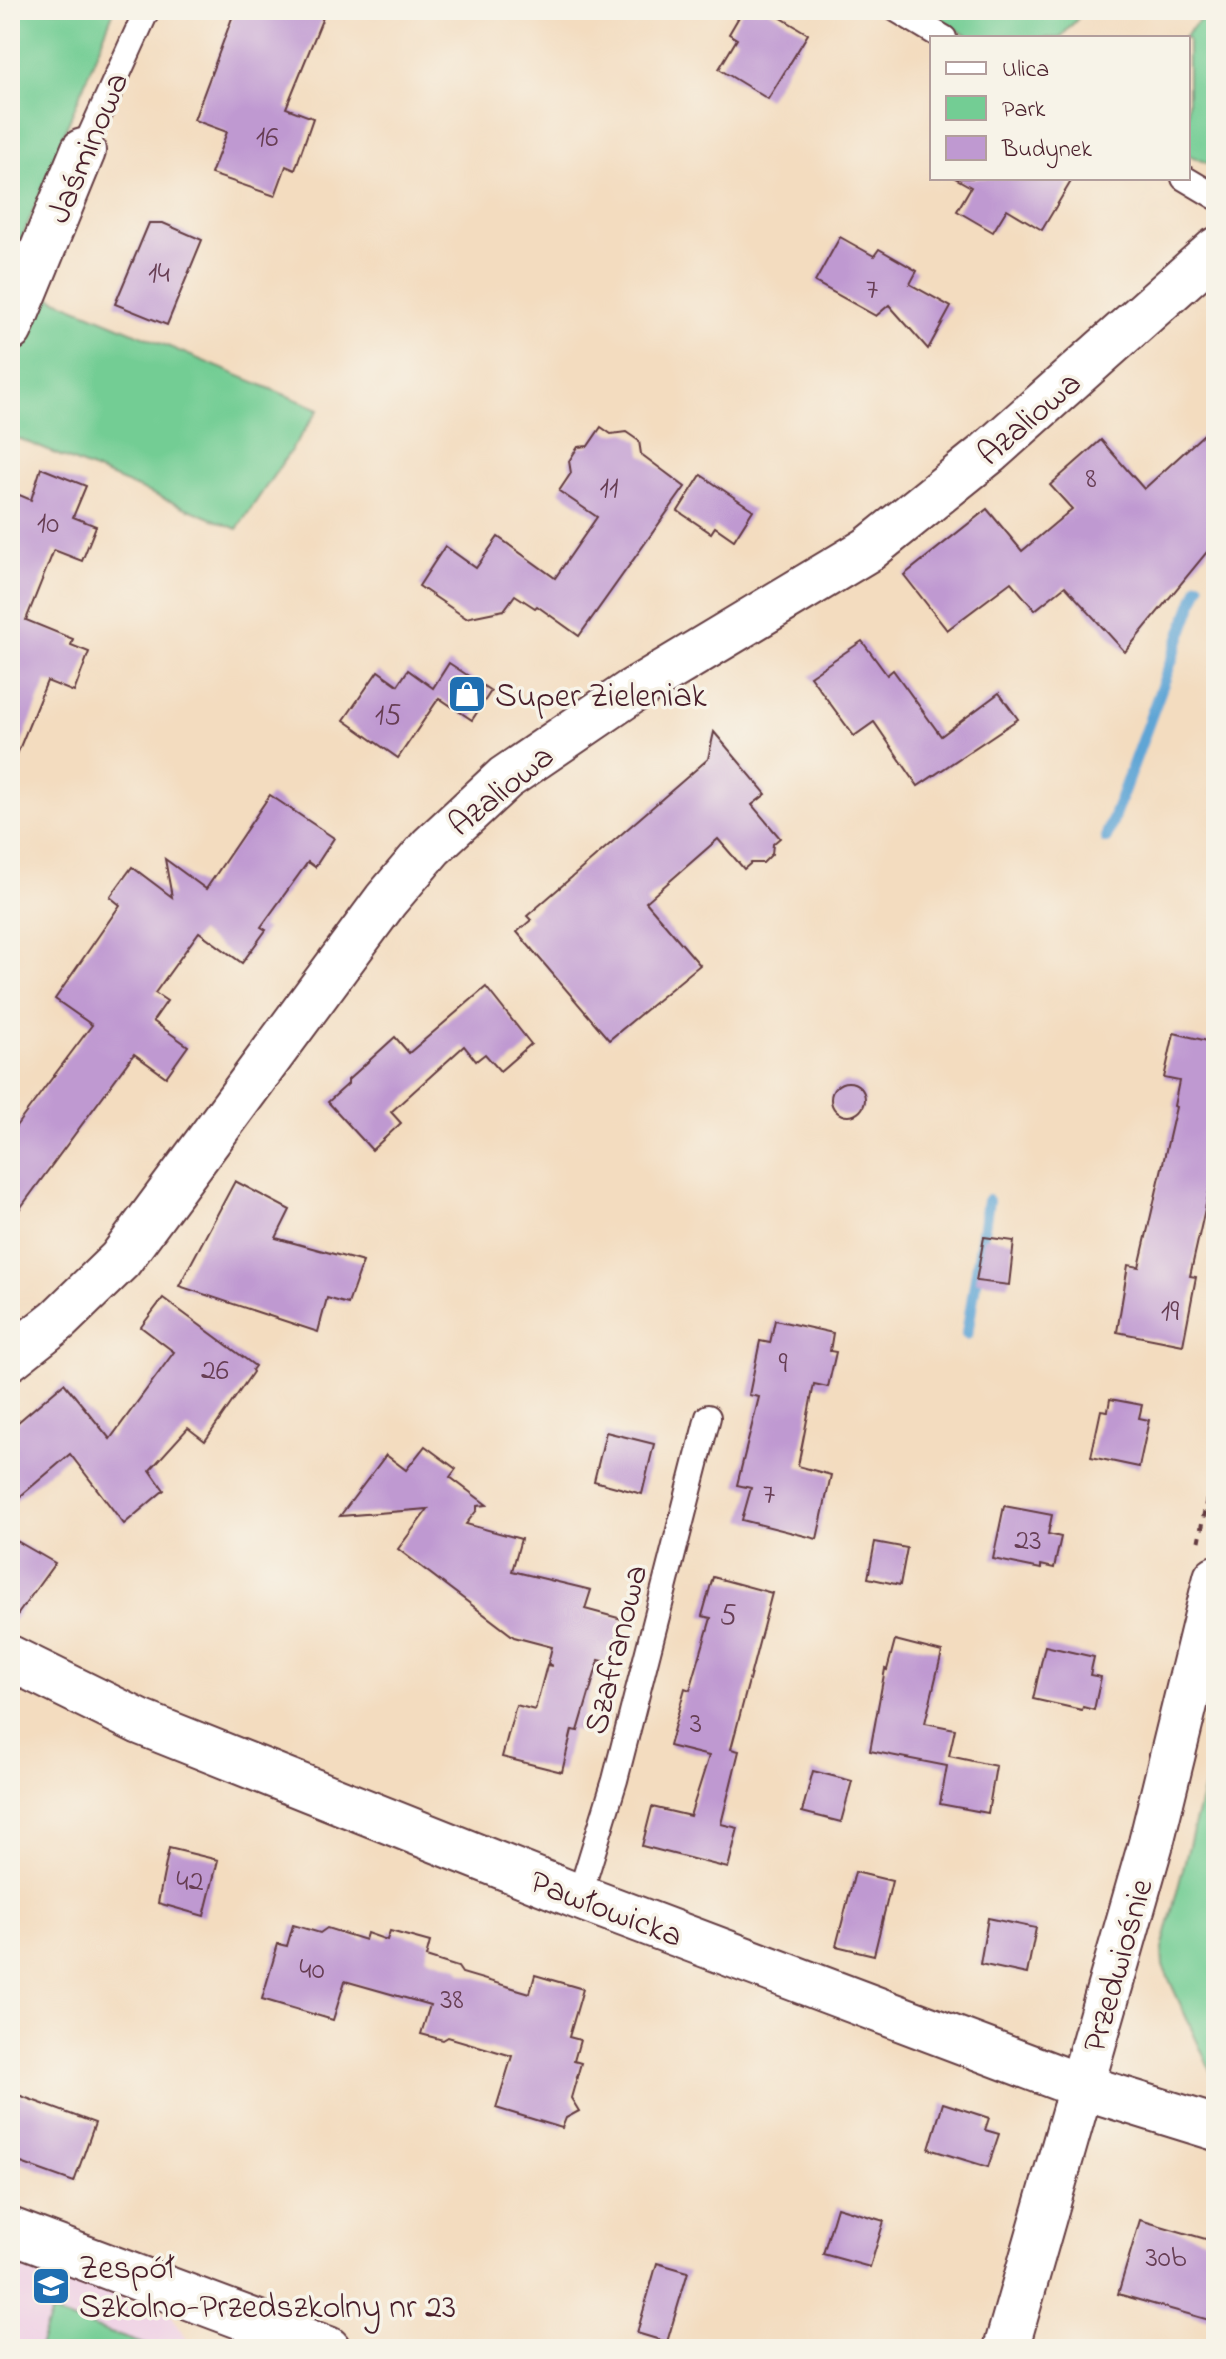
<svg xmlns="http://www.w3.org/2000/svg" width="1226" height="2359" viewBox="0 0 1226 2359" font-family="'Indie Flower',sans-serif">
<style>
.built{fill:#efd0e5}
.green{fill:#73cd94;stroke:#5e7660;stroke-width:2}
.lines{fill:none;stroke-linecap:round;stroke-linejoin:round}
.stream{stroke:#5ea5d5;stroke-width:12}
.building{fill:#bf99d1}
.service-casing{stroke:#633b41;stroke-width:28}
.minor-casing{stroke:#633b41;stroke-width:48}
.tertiary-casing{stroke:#633b41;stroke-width:48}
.path{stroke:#633b41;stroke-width:5;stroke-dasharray:6 6;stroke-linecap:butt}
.service{stroke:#fff;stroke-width:24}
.minor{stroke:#fff;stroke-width:44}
.tertiary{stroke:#fff;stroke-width:44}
.labels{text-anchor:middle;stroke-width:7;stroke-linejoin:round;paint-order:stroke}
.number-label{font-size:30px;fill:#673e54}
.street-label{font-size:34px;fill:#4a1f2b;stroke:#f7f3e8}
.poi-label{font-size:34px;fill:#4a1f2b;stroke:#f7f3e8;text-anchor:start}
</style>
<rect width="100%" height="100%" fill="#f7f3e8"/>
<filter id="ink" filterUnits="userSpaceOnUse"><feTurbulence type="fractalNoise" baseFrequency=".0125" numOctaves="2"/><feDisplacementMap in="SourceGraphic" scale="16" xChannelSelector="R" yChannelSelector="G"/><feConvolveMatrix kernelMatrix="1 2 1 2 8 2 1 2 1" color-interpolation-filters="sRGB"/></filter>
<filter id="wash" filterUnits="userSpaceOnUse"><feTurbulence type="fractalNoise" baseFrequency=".006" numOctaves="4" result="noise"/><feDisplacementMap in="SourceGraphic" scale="32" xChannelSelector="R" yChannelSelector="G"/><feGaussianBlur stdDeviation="1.8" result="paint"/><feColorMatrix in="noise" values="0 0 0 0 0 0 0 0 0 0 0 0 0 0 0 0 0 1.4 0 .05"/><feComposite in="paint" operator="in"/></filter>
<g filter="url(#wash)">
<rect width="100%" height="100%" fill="#f3dcbf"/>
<!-- built -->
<path class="built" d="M10 2256 172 2316 193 2349H10Z"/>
<!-- green -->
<g class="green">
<path d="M10 10H114L10 268Z"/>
<path d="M923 10H1085L1060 38H971Z"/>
<path d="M1209 10H1216V167L1188 155V38H1183Z"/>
<path d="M42 294 319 409 237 529 10 435V377Z"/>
<path d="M1216 1742V2083L1163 1966 1162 1949Z"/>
<path d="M51 2313 158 2349H38Z"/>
</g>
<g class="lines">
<!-- stream -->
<g class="stream">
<path d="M1106 838 1199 586"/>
<path d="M967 1334 988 1201"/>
</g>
</g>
<g id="blocks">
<!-- building -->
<g class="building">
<path d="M235 10H326L286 108 313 118 295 170 286 166 275 196 211 174 227 132 194 120Z"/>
<path d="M743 10H768L808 34 768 99 719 69 737 39 729 34Z"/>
<path d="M955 178H1073L1042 230 1007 209 993 232 957 211 971 187Z"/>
<path d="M149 223H163L202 240 167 325 115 304Z"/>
<path d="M840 237 874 256 879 249 917 271 910 284 951 307 928 349 889 305 876 316 815 282Z"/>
<path d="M1216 423V541L1125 652 1065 586 1035 610 1011 582 947 630 904 575 987 509 1022 551 1072 509 1050 485 1101 440 1144 489Z"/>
<path d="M601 427 611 434 626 432 639 441 641 454 685 487 579 636 537 606 535 608 515 595 504 610 466 618 419 586 445 546 476 568 498 537 555 578 597 517 559 491 571 473 569 461 578 447 588 446Z"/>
<path d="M41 468 86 486 73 517 96 526 82 561 54 550 26 620 73 639 71 645 89 652 74 692 47 681 11 769 10 491 31 500Z"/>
<path d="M701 475 753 510 734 540 715 527 711 533 678 511Z"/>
<path d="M862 641 887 675 893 670 941 736 999 693 1018 719 918 786 874 722 854 736 810 676Z"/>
<path d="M449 663 491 691 472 720 439 698 398 758 344 720 378 671 398 685 408 670 433 688Z"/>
<path d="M714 732 766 794 752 805 780 838 773 844 772 854 763 863H751L744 869 718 839 646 902 700 965 609 1040 517 932 531 920 527 916 708 759Z"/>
<path d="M270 795 334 838 315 867 308 862 261 927 266 930 242 963 199 932 155 993 167 1001 153 1021 188 1046 166 1077 134 1054 10 1222V1134L92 1025 55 999 120 905 110 897 132 867 172 897 165 859 206 889Z"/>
<path d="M486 987 531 1044 500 1071 485 1054 476 1061 464 1046 391 1112 401 1123 372 1150 328 1102 348 1084V1080L395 1037 409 1053Z"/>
<path d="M1174 1033 1216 1043V1160L1190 1276 1196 1277 1183 1345 1117 1332 1128 1265 1139 1267 1176 1107 1174 1106 1179 1081 1164 1078Z"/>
<circle cx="848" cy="1099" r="17"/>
<path d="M235 1181 290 1210 276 1238 363 1262 348 1304 327 1298 318 1332 179 1286Z"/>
<path d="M984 1237 1014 1241 1009 1285 976 1281Z"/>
<path d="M163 1298 255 1366 252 1370 253 1372 205 1441 188 1428 150 1470 164 1490 124 1524 70 1454 10 1505V1429L64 1383 110 1439 174 1352 141 1327Z"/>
<path d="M775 1320 833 1333 830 1351 836 1352 828 1387 814 1384 798 1466 831 1475 817 1539 742 1520 751 1488 737 1485 759 1397 749 1395 760 1341 770 1343Z"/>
<path d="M1110 1399 1142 1405 1139 1418 1149 1420 1139 1467 1091 1457 1101 1410 1108 1411Z"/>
<path d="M606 1432 654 1444 642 1494 594 1481Z"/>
<path d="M425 1446 456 1469 450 1477 487 1505 477 1506V1510L466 1524 521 1539 512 1571 591 1590 585 1609 622 1619 611 1663 599 1660 578 1731 572 1730 562 1772 502 1757 516 1705 535 1710 547 1665 552 1666 548 1663 552 1647 514 1637 398 1549 428 1509 340 1516 386 1455 406 1470Z"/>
<path d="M1004 1506 1052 1515 1048 1534 1061 1537 1054 1568 1041 1565V1569L993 1559Z"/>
<path d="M10 1537 55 1563 10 1625Z"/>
<path d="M875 1542 907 1548 900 1585 868 1578Z"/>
<path d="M713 1577 772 1593 731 1749 739 1751 721 1824 738 1828 728 1868 642 1846 652 1807 690 1816 709 1756 669 1746 685 1688 690 1690 711 1618 702 1616Z"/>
<path d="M895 1640 942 1652 925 1723 955 1729 949 1756 996 1766 988 1813 940 1804 947 1766 870 1751 885 1669 887 1670Z"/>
<path d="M1045 1646 1094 1657 1090 1675 1101 1677 1094 1710 1083 1707 1082 1710 1033 1699Z"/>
<path d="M813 1771 852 1781 841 1822 802 1812Z"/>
<path d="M169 1848 218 1860 204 1916 158 1903Z"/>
<path d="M855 1872 892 1881 874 1955 836 1946Z"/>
<path d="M988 1918 1036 1928 1027 1974 980 1964Z"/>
<path d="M293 1925 320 1933 327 1928 365 1940 367 1933 387 1940 390 1931 430 1942 426 1957 458 1967 462 1973 530 1993 535 1975 583 1989 569 2037 580 2040 574 2061 581 2063 571 2098 579 2111 566 2118 562 2128 496 2108 512 2056 448 2037 443 2040 421 2034 430 2005 345 1981 333 2020 262 1999 278 1944 287 1946Z"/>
<path d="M10 2092 95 2123 74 2182 10 2159Z"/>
<path d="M943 2103 989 2118 985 2130 999 2134 988 2167 929 2149Z"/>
<path d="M837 2207 884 2221 870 2267 823 2254Z"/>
<path d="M1140 2220 1216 2242V2322L1118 2294Z"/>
<path d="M657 2263 688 2272 667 2342 637 2333Z"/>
</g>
</g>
</g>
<g filter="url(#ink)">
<use href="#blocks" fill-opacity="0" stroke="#633b41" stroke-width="2"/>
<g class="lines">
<defs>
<g id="service">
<path d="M897 10 944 38"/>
<path d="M83 151 147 10"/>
<path d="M1184 178 1216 197"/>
<path d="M579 1897 615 1780 708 1417"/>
</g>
<g id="minor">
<path d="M10 329 83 151"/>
<path d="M10 1658 140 1722 579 1897 1080 2086 1216 2128"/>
<path d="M10 2230 328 2349"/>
<path d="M1006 2349 1151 1843 1216 1578"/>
</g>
<path id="tertiary" d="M10 1358 58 1320 120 1260 386 900 431 847 505 778 631 692 869 549 988 453 1216 250"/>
</defs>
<!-- service casing -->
<use href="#service" class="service-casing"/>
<!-- minor casing -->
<use href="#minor" class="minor-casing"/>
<!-- tertiary casing -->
<use href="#tertiary" class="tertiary-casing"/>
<!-- path -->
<path class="path" d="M1199 1541 1216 1455"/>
<!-- service -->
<use href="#service" class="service"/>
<!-- minor -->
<use href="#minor" class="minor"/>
<!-- tertiary -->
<use href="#tertiary" class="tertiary"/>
</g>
</g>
<!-- icons -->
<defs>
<symbol id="shop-square" viewBox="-11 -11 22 22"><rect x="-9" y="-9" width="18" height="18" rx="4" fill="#1f6fb2" stroke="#f7f3e8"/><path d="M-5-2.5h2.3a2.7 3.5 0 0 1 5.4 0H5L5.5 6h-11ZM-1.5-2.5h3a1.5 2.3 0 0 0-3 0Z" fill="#fff"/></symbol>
<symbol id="school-square" viewBox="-11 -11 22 22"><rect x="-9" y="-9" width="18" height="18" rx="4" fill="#1f6fb2" stroke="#f7f3e8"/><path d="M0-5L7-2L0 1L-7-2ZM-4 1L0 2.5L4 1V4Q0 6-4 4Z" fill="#fff"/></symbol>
</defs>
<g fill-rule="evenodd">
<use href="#shop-square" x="445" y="672" width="44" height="44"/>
<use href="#school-square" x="29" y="2264" width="44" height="44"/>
</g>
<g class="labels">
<!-- number labels -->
<g class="number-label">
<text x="267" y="146">16</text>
<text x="159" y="282">14</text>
<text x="872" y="298">7</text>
<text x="1091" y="487">8</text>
<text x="609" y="497">11</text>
<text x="48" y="532">10</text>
<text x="388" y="724">15</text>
<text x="1170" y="1320">19</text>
<text x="783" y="1372">9</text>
<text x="215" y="1379">26</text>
<text x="769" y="1503">7</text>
<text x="1028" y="1549">23</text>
<text x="728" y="1624">5</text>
<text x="696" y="1732">3</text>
<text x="190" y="1890">42</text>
<text x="312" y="1978">40</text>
<text x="452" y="2008">38</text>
<text x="1166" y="2266">30b</text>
</g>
<!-- street labels -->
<g class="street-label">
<text transform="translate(86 147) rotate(-67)" y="12">Jaśminowa</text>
<text transform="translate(1028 417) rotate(-41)" y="12">Azaliowa</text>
<text transform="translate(500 789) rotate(-39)" y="12">Azaliowa</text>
<text transform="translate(614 1649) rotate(-76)" y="12">Szafranowa</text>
<text transform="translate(607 1907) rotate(21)" y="12">Pawłowicka</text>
<text transform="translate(1116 1965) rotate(-74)" y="12">Przedwiośnie</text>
</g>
<!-- poi labels -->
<g class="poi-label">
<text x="495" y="706">Super Zieleniak</text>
<text x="79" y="2278">Zespół<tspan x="79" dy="39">Szkolno-Przedszkolny nr 23</tspan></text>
</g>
</g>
<!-- margin -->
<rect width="1226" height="2359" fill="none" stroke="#f7f3e8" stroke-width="40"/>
<!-- legend -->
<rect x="930" y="36" width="260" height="144" fill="#f7f3e8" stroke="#b29e9c" stroke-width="2"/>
<rect x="946" y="62" width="40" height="12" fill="#ffffff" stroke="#b29e9c" stroke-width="2"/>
<text x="1002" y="76" font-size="24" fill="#4a1f2b">Ulica</text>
<rect x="946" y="96" width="40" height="24" fill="#73cd94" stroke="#b29e9c" stroke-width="2"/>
<text x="1002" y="116" font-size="24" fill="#4a1f2b">Park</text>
<rect x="946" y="136" width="40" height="24" fill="#bf99d1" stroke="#b29e9c" stroke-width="2"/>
<text x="1002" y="156" font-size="24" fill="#4a1f2b">Budynek</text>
</svg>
